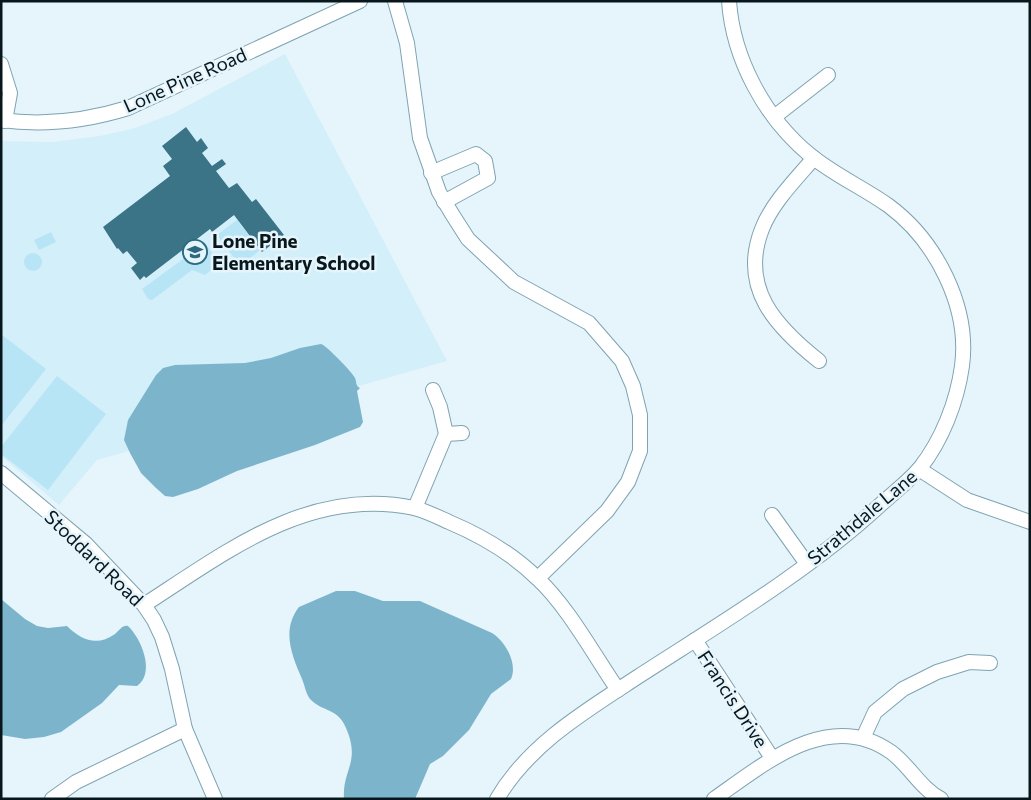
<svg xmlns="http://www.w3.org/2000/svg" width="1031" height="800" viewBox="0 0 1031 800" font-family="Commissioner,sans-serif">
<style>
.built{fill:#d3effa}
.green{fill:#b8e5f6}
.water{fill:#7cb5cb}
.building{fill:#3b7387}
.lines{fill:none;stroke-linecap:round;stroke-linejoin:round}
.minor-casing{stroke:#7ea3b1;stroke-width:16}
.minor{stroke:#fff;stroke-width:14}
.labels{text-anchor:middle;stroke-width:5;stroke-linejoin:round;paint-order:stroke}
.street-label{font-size:19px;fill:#08171c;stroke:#e6f5fc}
.poi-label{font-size:19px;font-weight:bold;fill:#08171c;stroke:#e6f5fc;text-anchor:start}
</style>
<rect width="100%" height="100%" fill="#e6f5fc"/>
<!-- built -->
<path class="built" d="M285 54 447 361 97 460 59 505 1 456V141L52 142 100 136 135 128 172 114Z"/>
<!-- green -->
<g class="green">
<path d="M237 220 260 250 240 266 217 235Z"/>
<path d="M51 232 56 242 39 250 34 240Z"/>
<path d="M205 243 219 263 205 275 192 270 152 300 148 299 142 289Z"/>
<circle cx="33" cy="262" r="9"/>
<path d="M1 334 46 369 1 426Z"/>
<path d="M57 376 106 414 48 490 1 454V447Z"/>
</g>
<!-- water -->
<g class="water">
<path d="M321 344C326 345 353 373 355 378 357 383 355 385 360 388L357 391 363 422 360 427 315 445 237 471 198 489 173 497 165 496 156 488 141 473 130 453 124 440 128 420 156 375 163 368 175 365 245 363 271 358 300 348Z"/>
<path d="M336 591H355L383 601H420L492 633C505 641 518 663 511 679L491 694 469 730 443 756 430 764 415 799H344C342 769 361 763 346 728 338 708 323 712 311 700 306 695 305 686 302 679 292 656 281 630 299 607Z"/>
<path d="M1 599 25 619 37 626 48 628 67 626C81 640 97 647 115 634 120 630 122 625 128 626 141 638 156 673 137 686L119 685 102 703 61 732 44 737 25 739 1 735Z"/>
</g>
<!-- building -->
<path class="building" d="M186 127 197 142 201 138 208 148 202 153 212 166 222 159 226 164 216 171 229 188 237 183 252 202 256 199 284 235 262 252 234 215 212 232 210 229 146 278 144 276 140 280 131 268 137 263 127 251 123 254 118 248 117 249 103 227 170 176 163 166 172 159 162 146Z"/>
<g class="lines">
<defs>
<g id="minor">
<path d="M395 1 407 43 420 138 439 192 452 214 468 239 514 282 589 323 622 361 633 386 640 415V451L628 482 607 511 538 578"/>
<path d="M1 64 10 93 5 121"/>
<path d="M774 117 828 75"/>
<path d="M1 120C45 126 86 121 128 108L360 1"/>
<path d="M814 158C796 179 772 203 762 229 739 288 776 327 819 361"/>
<path d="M431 173 476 154 485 161 488 178 444 202"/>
<path d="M446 434 462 433"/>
<path d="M919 469 967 500 1030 522"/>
<path d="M1 473 86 544 144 605 154 620 162 637 172 669 185 729 215 799"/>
<path d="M415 508 446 434 440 407 433 390"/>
<path d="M772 515 807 564"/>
<path d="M144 605C226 552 310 486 414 508 426 511 438 517 449 522 482 536 513 554 538 579 568 607 594 655 618 690"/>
<path d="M695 640 772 758"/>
<path d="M863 738 875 712 903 689 937 672 969 662 990 663"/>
<path d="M52 799 76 782 185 729"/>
<path d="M497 799C529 744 587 710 639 676 721 623 807 572 879 506 892 494 908 482 920 468 942 440 957 402 962 366 970 307 936 241 889 206 864 188 834 175 810 155 765 118 733 59 729 1"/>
<path d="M714 799C764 764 829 708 891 752 909 765 921 789 941 799"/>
</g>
</defs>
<!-- minor casing -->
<use href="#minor" class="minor-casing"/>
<!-- minor -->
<use href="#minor" class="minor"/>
</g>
<!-- icons -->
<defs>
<symbol id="school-ring" viewBox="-11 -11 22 22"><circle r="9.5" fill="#e6f5fc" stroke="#2b6a7f" stroke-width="1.5"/><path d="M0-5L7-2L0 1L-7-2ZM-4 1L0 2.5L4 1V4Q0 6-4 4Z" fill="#2b6a7f"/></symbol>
</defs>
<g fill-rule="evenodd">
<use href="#school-ring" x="181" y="238" width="28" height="28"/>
</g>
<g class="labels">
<!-- street labels -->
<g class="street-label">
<text transform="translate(185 80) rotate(-24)" y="7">Lone Pine Road</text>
<text transform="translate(862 517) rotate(-40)" y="7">Strathdale Lane</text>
<text transform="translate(94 558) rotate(44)" y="7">Stoddard Road</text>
<text transform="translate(733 699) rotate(57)" y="7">Francis Drive</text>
</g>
<!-- poi labels -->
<g class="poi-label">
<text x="212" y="248">Lone Pine<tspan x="212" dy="22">Elementary School</tspan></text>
</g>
</g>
<!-- border -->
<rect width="1031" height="800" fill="none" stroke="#08171c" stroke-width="5"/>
</svg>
